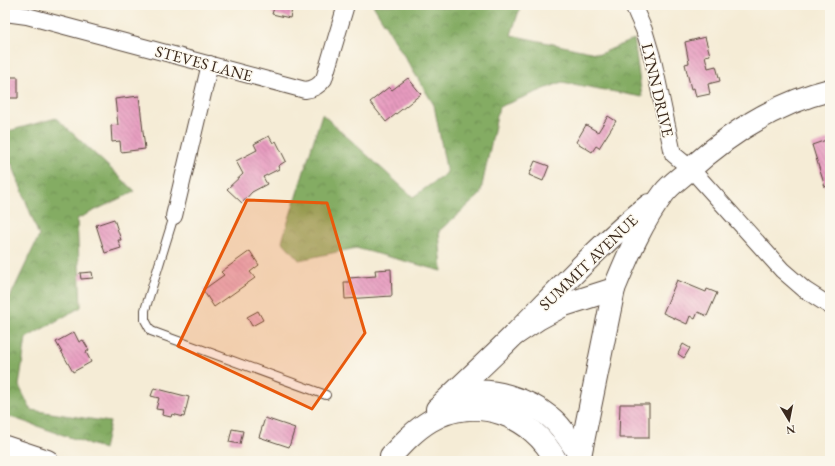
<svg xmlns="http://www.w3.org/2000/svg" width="835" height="466" viewBox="0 0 835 466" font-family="'EB Garamond',serif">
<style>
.forest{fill:url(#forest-crowns);stroke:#606b40}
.building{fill:url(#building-back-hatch)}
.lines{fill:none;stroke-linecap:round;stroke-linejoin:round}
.lane-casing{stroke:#57473a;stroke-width:10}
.street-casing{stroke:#57473a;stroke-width:18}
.secondary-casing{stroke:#57473a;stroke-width:24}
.highway-casing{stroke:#57473a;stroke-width:24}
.lane{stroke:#fff;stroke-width:8}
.street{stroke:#fff;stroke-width:16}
.secondary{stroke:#fff;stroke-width:22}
.highway{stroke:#fff;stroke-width:22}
.marked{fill:#e8590c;fill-opacity:0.2;stroke:#e8590c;stroke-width:3;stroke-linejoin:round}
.labels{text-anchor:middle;stroke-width:3;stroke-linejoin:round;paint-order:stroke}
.street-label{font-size:16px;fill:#3b2a1e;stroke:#fbf7ec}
</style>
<defs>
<pattern id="forest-crowns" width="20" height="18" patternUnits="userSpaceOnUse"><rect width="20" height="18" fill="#84ac63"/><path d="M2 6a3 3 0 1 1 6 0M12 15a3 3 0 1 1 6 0" fill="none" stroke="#6d8c51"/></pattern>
<pattern id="building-back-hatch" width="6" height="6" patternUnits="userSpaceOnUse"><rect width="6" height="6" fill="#e79bbf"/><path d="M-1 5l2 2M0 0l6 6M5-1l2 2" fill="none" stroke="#bc7f9b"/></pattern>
</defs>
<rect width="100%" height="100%" fill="#fbf7ec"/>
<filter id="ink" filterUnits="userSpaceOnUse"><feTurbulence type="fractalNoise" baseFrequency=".025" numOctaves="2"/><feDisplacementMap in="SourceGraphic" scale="8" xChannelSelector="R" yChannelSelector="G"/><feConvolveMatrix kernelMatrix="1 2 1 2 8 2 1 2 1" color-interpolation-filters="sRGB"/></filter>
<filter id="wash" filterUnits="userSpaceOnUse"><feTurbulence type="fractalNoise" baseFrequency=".012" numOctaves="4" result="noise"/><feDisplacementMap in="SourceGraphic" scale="16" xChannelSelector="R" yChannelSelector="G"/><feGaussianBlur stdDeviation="0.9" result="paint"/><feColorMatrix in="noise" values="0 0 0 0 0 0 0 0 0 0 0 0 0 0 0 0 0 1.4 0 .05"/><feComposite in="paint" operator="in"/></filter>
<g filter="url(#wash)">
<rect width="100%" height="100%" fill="#f5ecd6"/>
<!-- forest -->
<g class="forest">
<path d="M373 5H428L449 8 450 5H521L511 35 600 54 634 39 642 97 562 82 499 107 480 195 439 231 442 271 356 248 299 260 282 241 322 114 413 197 447 173 434 105Z"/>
<path d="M56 118 135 191 77 219 81 307 26 338 19 386 31 410 110 422 104 449 5 415V308L39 236 12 164 5 162V132Z"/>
</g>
<g id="blocks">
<!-- building -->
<g class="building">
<path d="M275 5H293L290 18 272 14Z"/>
<path d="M705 37 710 55 705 56 708 68 716 66 720 81 708 84 710 94 696 97 694 88 691 89 685 64 689 63 685 42Z"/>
<path d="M5 73H6V77H18V98H5Z"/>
<path d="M408 78 421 94 386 122 370 102 389 87 392 90Z"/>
<path d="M139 96 145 149 121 152 120 141 112 142 111 126 118 125 115 99Z"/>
<path d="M608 116 616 121 599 148 596 146 592 152 576 142 586 125 598 132Z"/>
<path d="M269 136 273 143 276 141 286 161 278 166 279 169 263 177 267 184 252 192 242 203 227 189 243 174 236 161 257 150 254 144Z"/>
<path d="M829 139 830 185 825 187 812 145Z"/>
<path d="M535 161 549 166 543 181 529 175Z"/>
<path d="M114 219 121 240H118L121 248 105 253 96 225Z"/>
<path d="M250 251 259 265 250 272 255 278 214 307 203 290 224 275 221 272Z"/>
<path d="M391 269 392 296 345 299 344 282H349V278L376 276 375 270Z"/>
<path d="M92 272 93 278 81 279 80 273Z"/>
<path d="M677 280 706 292 707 289 717 293 707 316 698 312 695 319 690 316 687 324 663 313Z"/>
<path d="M258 311 263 320 252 326 247 317Z"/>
<path d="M74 332 79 342 83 340 89 350 86 352 91 362 73 372 56 342Z"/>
<path d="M683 344 690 348 684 358 678 354Z"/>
<path d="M154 388 189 397 184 417 172 414 171 417 162 415 163 410 156 409 159 398 151 396Z"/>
<path d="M620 404H649V438H619Z"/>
<path d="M265 418 295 428 289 447 259 437Z"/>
<path d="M232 429 243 431 240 444 229 442Z"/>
</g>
</g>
</g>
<g filter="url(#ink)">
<use href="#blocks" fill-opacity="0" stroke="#57473a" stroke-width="1"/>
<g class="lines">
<defs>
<path id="lane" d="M174 216 145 310V320L151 331 326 395"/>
<g id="street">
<path d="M633 5 644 30 653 60 673 154 691 169 782 270 805 290 830 306"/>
<path d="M5 13 27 16 305 90C314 89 319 86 324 79L346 5"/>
<path d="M174 216 210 64"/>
</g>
<g id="secondary">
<path d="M514 335 538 319 564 305 614 289C628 255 642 222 664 193 670 185 679 179 687 172 727 135 776 103 830 90"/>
<path d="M442 404C466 381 491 358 515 334 558 290 601 243 649 205"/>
</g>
<g id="highway">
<path d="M437 409C445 404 454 398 464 394 490 386 529 400 550 417 563 427 571 443 580 456"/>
<path d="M5 447 47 461"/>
<path d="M391 456C403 443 415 430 430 421 476 394 533 415 556 461"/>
<path d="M579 461 614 289"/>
</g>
</defs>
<!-- lane casing -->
<use href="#lane" class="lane-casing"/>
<!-- street casing -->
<use href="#street" class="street-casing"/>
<!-- secondary casing -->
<use href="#secondary" class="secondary-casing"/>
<!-- highway casing -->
<use href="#highway" class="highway-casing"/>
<!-- lane -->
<use href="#lane" class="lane"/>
<!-- street -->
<use href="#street" class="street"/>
<!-- secondary -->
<use href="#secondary" class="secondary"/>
<!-- highway -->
<use href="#highway" class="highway"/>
</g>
</g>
<!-- marked area -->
<path class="marked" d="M247 200 327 203 365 333 312 409 178 346Z"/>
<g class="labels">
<!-- street labels -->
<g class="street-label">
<text transform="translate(204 63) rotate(15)" y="6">STEVES LANE</text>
<text transform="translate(658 90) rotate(77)" y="6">LYNN DRIVE</text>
<text transform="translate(588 262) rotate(-44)" y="6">SUMMIT AVENUE</text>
</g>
</g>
<!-- margin -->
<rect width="835" height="466" fill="none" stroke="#fbf7ec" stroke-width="20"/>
<!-- north arrow -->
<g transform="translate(789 420) rotate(170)" stroke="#fbf7ec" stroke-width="3" paint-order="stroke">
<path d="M0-3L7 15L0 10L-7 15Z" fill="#3b2a1e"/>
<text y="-6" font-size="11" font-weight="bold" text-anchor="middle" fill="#3b2a1e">N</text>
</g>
</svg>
